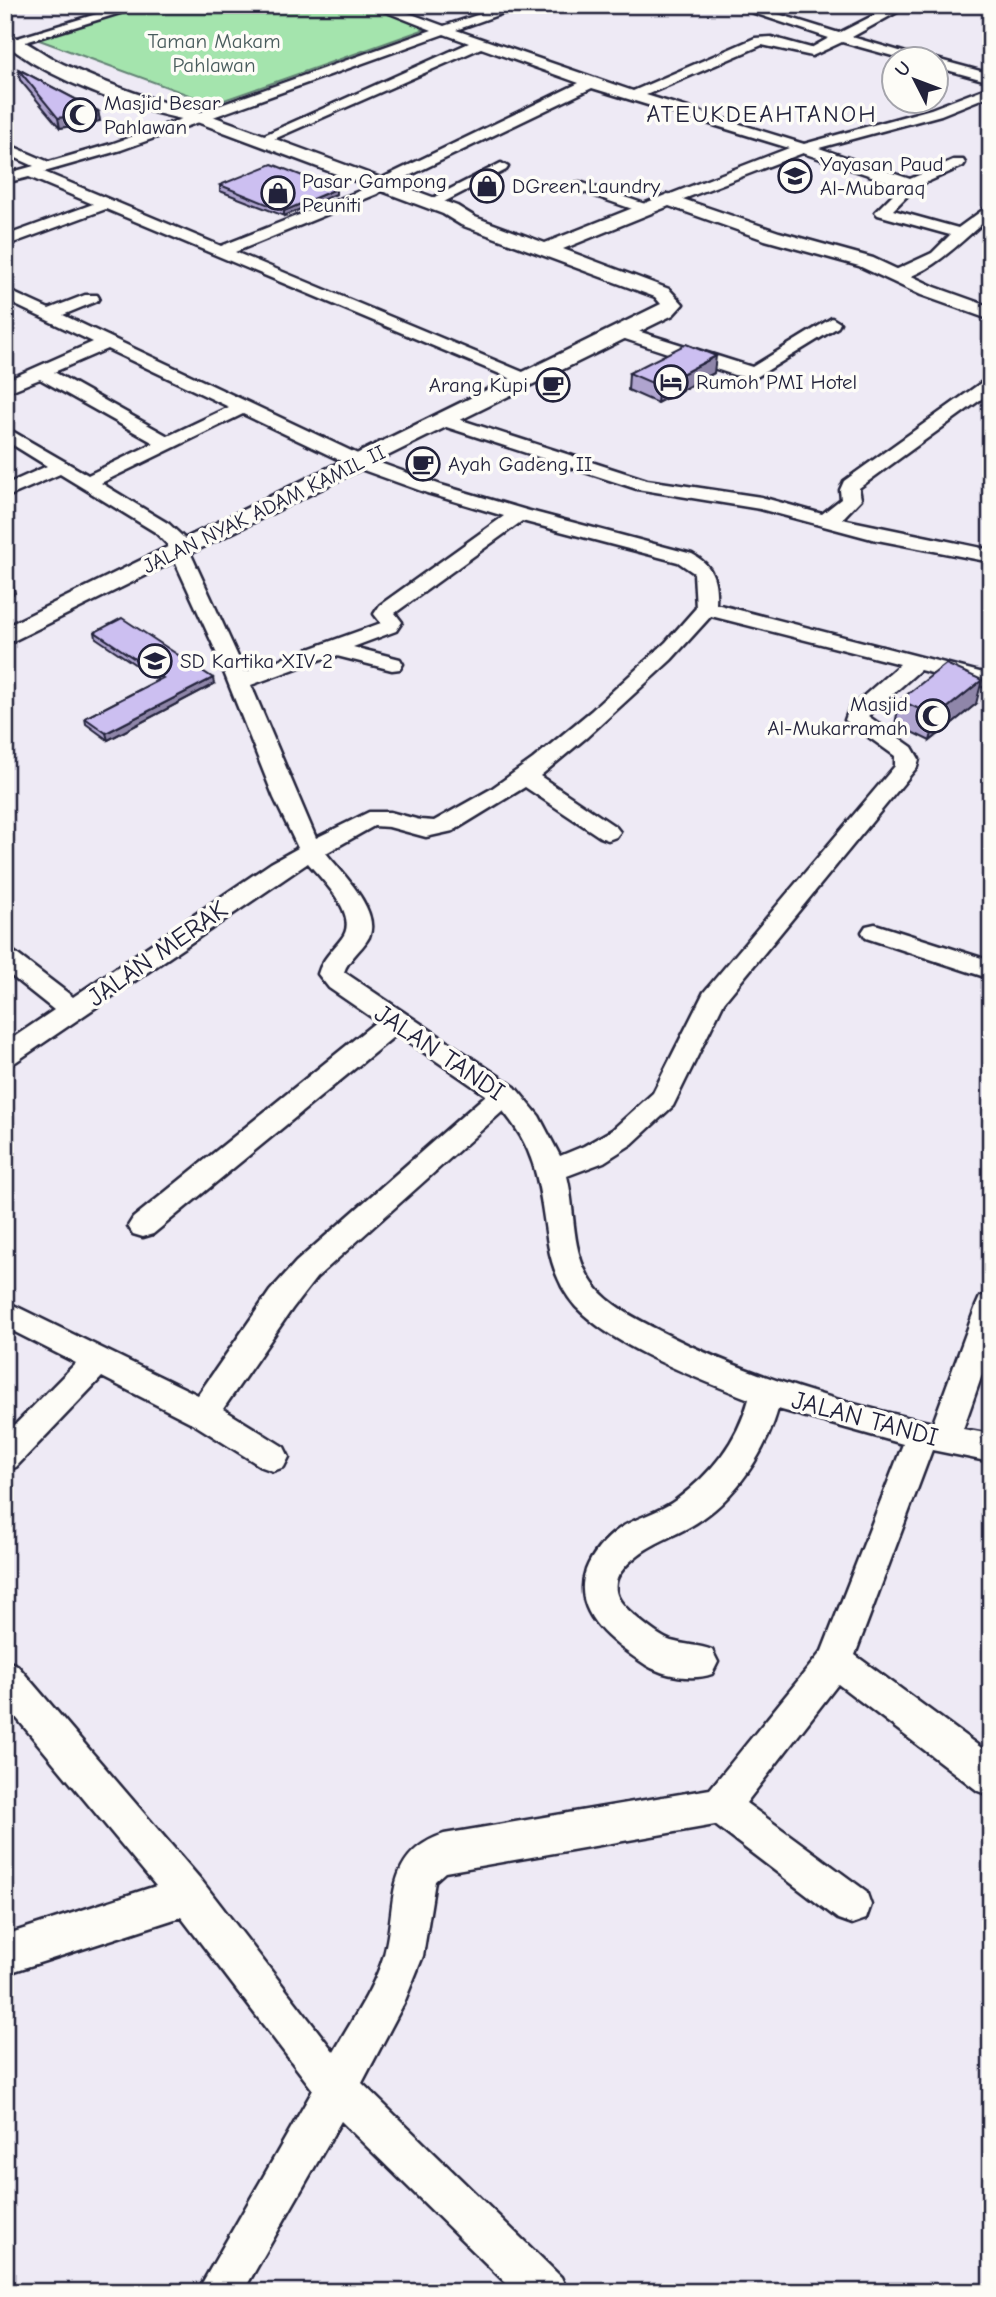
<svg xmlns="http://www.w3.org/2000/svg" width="996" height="2297" viewBox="0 0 996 2297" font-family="'Comic Neue',sans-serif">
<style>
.green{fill:#a4e4ad;stroke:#638374;stroke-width:2}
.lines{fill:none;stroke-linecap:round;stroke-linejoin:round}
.minor-casing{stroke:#22223b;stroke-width:5}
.tertiary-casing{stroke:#22223b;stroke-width:5}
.minor{fill:#fdfcf7;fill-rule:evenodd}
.tertiary{fill:#fdfcf7;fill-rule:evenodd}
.wall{fill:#afa4cf;stroke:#22223b;stroke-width:2}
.shaded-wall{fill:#8f86a9;stroke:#22223b;stroke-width:2}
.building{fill:#ccbff1;stroke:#22223b;stroke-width:2}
.labels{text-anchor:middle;stroke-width:7;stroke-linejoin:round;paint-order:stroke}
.far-park-label{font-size:21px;fill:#495c5d;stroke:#fdfcf7}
.far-poi-label{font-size:21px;fill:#22223b;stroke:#fdfcf7;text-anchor:start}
.far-street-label{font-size:21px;fill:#22223b;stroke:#fdfcf7}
.far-quarter-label{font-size:24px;letter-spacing:2px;fill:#22223b;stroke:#fdfcf7}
.street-label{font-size:26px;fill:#22223b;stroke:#fdfcf7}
</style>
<rect width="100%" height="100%" fill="#eeeaf5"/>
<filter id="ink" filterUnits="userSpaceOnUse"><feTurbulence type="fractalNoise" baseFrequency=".0143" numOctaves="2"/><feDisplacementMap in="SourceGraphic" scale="14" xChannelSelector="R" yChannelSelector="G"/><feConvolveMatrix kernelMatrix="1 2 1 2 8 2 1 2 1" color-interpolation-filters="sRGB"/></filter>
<g filter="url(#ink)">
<!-- green -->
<path class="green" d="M145 5H366L428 28 213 104 34 38Z"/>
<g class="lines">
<defs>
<g id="minor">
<path d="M126 5H146L19 44H9L8 41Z"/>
<path d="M369 5H387L444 26 507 5H526L456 30 633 91 755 38 771 37 811 48 829 38 730 5H749L839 33 894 5H910L852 37 930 60H907L842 42 812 56 762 45 646 95 804 144 931 109 991 86V95L941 115 819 148 910 179 953 160H963L965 163 963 166 916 187 893 210 958 228 991 204V216C970 233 920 286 891 278L889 275 891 272 932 253 950 235 878 215 875 212 901 186 803 153 673 203H663L660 200 663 197 789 148 592 88 386 187 377 194 235 252 530 375 533 379 530 383 524 384 106 209 5 246V236L93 204 29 177 5 183V174L34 166 5 153V143L49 162 111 144 432 30ZM444 34 469 43 253 140 260 144 265 143 481 48 579 83 376 181 367 188 221 246 44 172 121 150Z"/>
<path d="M936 59 991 74V82L936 67Z"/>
<path d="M501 163 508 167 506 170 436 206H426L423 203Z"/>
<path d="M580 182 651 206 654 209 651 212H641L575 189 573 186 575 183Z"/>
<path d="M5 289 49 309 85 295H97L99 298 97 301 63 315 366 458 441 485 526 510 692 554C714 566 717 581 716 604L991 675V688L920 670 868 716 912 747 919 759 917 767 724 1002 673 1106 632 1144 604 1162 567 1176C575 1207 571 1245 587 1274 601 1302 635 1318 662 1332 748 1376 839 1403 933 1423L976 1306 980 1297 991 1294V1349L963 1429 991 1434V1462L932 1450 855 1655 991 1755V1796L978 1791 838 1684 746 1803 866 1891 871 1905 866 1919 852 1924 838 1919 715 1825 445 1872 435 1881 423 1956 404 2003 362 2083 561 2277 568 2292H515L341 2121 243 2292H197L313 2090 181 1917 5 1974V1935L156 1886 5 1704V1660L17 1665 202 1881 334 2052C351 2021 374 1989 384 1955 398 1904 382 1855 444 1834L710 1789 822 1651 903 1444 778 1409C766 1452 735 1499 696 1523 670 1539 640 1546 621 1572 615 1579 614 1589 618 1597 623 1609 659 1637 671 1641 685 1645 699 1645 712 1650L718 1662 712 1674C693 1681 664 1676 646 1665 613 1643 571 1614 586 1570 592 1554 605 1539 619 1529 636 1517 659 1513 676 1500 712 1473 737 1442 749 1399 697 1378 615 1348 576 1307 561 1290 552 1267 548 1244 539 1191 540 1155 503 1111L316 1278 292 1309 223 1409 284 1447 289 1457 284 1467 273 1471 262 1467 192 1423 102 1377 16 1467 5 1471V1435L76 1363 5 1327V1301L198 1395 270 1291 296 1262 486 1095 397 1034 153 1234 143 1237 133 1234 128 1226 133 1218 377 1021 329 988 318 974C322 959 333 950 342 938 360 915 322 880 308 863L14 1063 5 1066V1043L54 1010 5 971V949L14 952 73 997 271 863 298 848 274 798 214 647 167 544 155 532 60 474 5 498V485L47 466 5 440V427L88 475 154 443 40 379 5 393V381L93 342 5 300ZM107 349 229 407 168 436 54 372ZM243 414 352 466 427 493 504 516 380 605 374 614 381 623 245 672 183 537 169 524 101 483ZM522 521 678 562 694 573 696 608 666 642 591 711 533 759 491 789 434 821 420 820 390 812H369L316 838 251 685 333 655 392 670 400 669 403 664 400 659 353 647 396 631 402 622 395 613ZM711 616 900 664 849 709 845 720 895 756V766L704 992 653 1093 612 1130 584 1146 560 1156 539 1116 515 1087 344 972C348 959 362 950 369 937 381 911 341 872 326 853L374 826 389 827 426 837 453 831 525 787 600 837 608 840 616 837 620 832 616 827 540 776 587 737 671 660Z"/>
<path d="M832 318 840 323 838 327 755 378 734 375 616 336 614 332 616 328H628L752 367Z"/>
<path d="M991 379V392L859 488 861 499 842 519 991 550V562L872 539 760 509 637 489 437 424 434 420 443 415 449 416 647 480 761 497 822 514 841 499 840 490 844 481 985 380Z"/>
<path d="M875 924 991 961V979L866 938 862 932 866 926Z"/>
</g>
<path id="tertiary" d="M5 34C26 39 43 55 63 64 111 86 157 102 207 114L457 206 475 217 545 243 668 194 779 232 873 258 935 287 991 307V320L921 295 859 266 765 240 669 206 563 249 669 289 683 304 673 315 5 645V627L661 304 655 297 461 225 443 214 197 122C141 112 82 91 33 63 23 57 15 50 5 45Z"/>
</defs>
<!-- minor casing -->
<use href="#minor" class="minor-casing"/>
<!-- tertiary casing -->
<use href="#tertiary" class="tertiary-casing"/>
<!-- minor -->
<use href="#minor" class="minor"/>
<!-- tertiary -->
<use href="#tertiary" class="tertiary"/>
</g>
<!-- wall -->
<g class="wall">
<path d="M65 5H104L81 12Z"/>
<path d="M18 69 98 111 100 121 60 128 20 80Z"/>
<path d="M220 185 336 194 284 216 220 191Z"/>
<path d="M629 373H714L657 403 628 390Z"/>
<path d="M95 632 214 684 108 740 86 724 85 718 158 680 96 638Z"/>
<path d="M900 700 976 704 930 741 895 724Z"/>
</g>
<!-- shaded-wall -->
<g class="shaded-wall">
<path d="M80 5H104L81 12Z"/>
<path d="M98 111 100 121 60 128 58 118Z"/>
<path d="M336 189V194L284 216V211Z"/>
<path d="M716 356 714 373 657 403 659 386Z"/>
<path d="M12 581 15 593 5 598V584Z"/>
<path d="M213 678 214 684 108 740 106 733Z"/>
<path d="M982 680 976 704 930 741 936 717Z"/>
</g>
<!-- building -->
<g class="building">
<path d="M18 69 98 111 58 118Z"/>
<path d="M272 164 336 189 284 211 220 185Z"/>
<path d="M686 344 716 356 659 386 629 373Z"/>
<path d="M5 577 12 581 5 584Z"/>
<path d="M122 618 213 678 106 733 85 718 163 678 95 632Z"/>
<path d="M946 664 982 680 936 717 900 700Z"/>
</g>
</g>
<!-- icons -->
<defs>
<symbol id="mosque-ring" viewBox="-11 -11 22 22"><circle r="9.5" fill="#fdfcf7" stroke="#22223b" stroke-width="1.5"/><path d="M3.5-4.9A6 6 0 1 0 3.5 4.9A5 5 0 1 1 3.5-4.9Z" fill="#22223b"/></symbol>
<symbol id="school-ring" viewBox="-11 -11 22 22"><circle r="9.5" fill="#fdfcf7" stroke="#22223b" stroke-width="1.5"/><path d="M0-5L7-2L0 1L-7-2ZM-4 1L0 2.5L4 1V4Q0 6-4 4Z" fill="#22223b"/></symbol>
<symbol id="shop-ring" viewBox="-11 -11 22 22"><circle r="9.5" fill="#fdfcf7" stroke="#22223b" stroke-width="1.5"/><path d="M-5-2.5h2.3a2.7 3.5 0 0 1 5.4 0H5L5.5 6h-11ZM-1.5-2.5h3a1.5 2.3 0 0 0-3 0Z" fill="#22223b"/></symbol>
<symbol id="hotel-ring" viewBox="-11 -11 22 22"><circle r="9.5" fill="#fdfcf7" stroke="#22223b" stroke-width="1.5"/><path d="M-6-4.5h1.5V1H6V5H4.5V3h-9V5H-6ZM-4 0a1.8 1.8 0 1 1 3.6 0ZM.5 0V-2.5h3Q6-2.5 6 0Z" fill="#22223b"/></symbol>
<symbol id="cafe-ring" viewBox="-11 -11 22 22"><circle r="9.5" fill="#fdfcf7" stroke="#22223b" stroke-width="1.5"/><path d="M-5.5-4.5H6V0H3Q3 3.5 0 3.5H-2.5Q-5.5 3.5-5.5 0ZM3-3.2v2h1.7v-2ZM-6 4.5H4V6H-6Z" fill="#22223b"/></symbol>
</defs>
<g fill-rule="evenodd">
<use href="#mosque-ring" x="61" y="96" width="38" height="38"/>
<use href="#school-ring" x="776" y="157" width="38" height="38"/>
<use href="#shop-ring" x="468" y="167" width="38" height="38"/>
<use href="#shop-ring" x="259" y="174" width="38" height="38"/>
<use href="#hotel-ring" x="652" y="363" width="38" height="38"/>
<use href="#cafe-ring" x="534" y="366" width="38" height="38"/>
<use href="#cafe-ring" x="404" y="445" width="38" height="38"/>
<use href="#school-ring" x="136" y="642" width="38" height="38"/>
<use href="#mosque-ring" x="914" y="697" width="38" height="38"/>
</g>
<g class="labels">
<!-- far-park labels -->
<g class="far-park-label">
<text x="214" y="48">Taman Makam<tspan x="214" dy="24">Pahlawan</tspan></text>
</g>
<!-- far-poi labels -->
<g class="far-poi-label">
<text x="104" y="110">Masjid Besar<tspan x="104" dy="24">Pahlawan</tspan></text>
<text x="820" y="171">Yayasan Paud<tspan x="820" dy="24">Al-Mubaraq</tspan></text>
<text x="302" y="188">Pasar Gampong<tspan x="302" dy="24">Peuniti</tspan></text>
<text x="512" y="193">DGreen Laundry</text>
<text x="696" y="389">Rumoh PMI Hotel</text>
<text x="528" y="392" text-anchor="end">Arang Kupi</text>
<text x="448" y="471">Ayah Gadeng II</text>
<text x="180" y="668">SD Kartika XIV 2</text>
<text x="908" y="711" text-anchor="end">Masjid<tspan x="908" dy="24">Al-Mukarramah</tspan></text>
</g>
<!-- far-street labels -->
<g class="far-street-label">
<text transform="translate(264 509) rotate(-26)" y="7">JALAN NYAK ADAM KAMIL II</text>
</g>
<!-- far-quarter labels -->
<g class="far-quarter-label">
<text x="762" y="122">ATEUKDEAHTANOH</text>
</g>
<!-- street labels -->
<g class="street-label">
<text transform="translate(157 953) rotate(-35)" y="9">JALAN MERAK</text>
<text transform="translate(440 1052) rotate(34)" y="9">JALAN TANDI</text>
<text transform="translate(865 1418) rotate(15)" y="9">JALAN TANDI</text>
</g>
</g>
<!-- margin -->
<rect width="996" height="2297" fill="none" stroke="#fdfcf7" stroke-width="28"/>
<rect x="14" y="14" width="968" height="2269" fill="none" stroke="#22223b" stroke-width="2.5" filter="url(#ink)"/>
<!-- north arrow -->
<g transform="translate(915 80) rotate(312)"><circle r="33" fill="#fdfcf7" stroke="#a5a5ac" stroke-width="2"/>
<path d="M0-5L12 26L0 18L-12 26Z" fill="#22223b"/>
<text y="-10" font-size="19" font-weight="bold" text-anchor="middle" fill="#22223b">U</text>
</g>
</svg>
